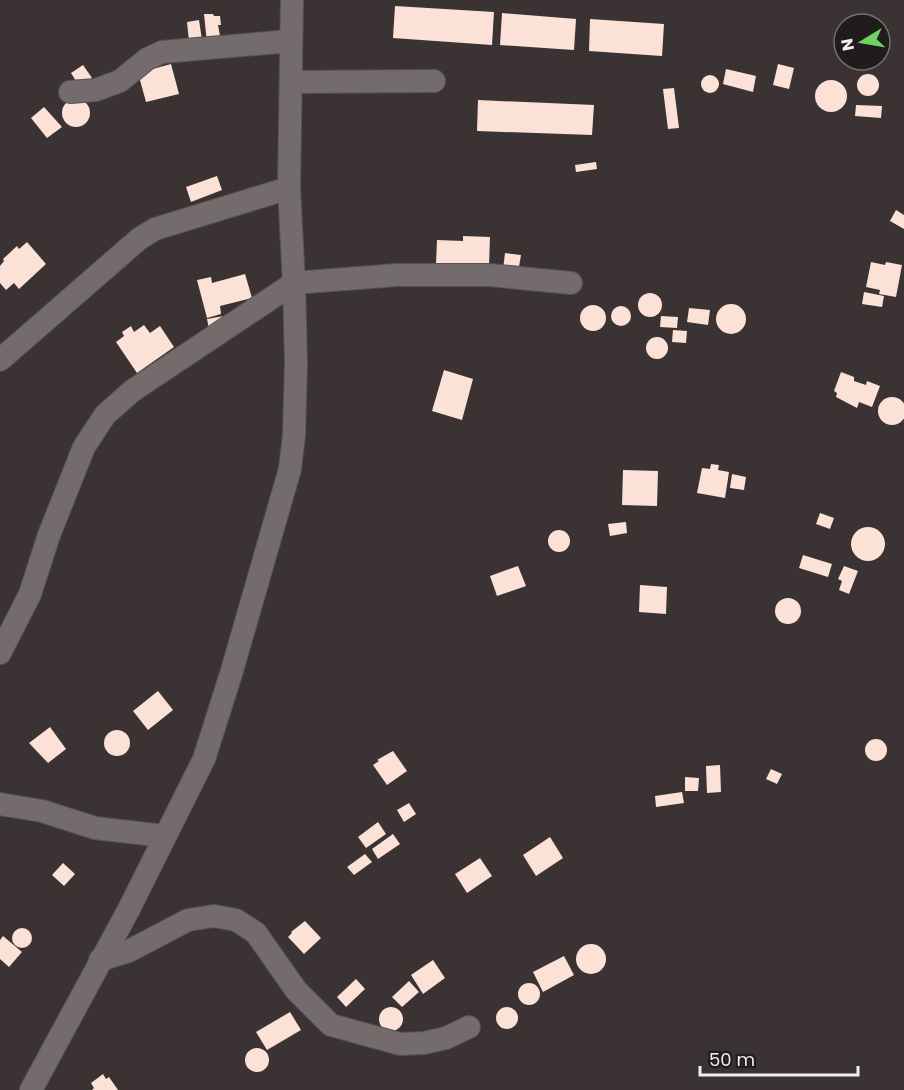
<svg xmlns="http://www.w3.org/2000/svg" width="904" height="1090" viewBox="0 0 904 1090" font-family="Poppins,sans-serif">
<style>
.building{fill:#fce1d7}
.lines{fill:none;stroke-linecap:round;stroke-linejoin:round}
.minor-casing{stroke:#585252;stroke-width:24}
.minor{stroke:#746b6c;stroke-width:22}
</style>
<rect width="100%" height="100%" fill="#3b3333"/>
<!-- building -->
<g class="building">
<path d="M395 6 494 12 492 45 393 38Z"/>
<path d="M502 13 576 19 574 50 500 45Z"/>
<path d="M204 14H213L214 16H220L221 25H218L220 36H215L216 42 207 43Z"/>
<path d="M590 19 664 24 662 56 589 51Z"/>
<path d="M199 20 202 40 189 41 187 22Z"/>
<path d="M171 64 179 94 146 102 138 73Z"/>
<path d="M778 64 794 68 789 89 773 85Z"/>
<path d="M83 65 92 78 79 86 71 73Z"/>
<path d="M726 69 756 76 753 92 723 84Z"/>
<circle cx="868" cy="85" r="11"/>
<circle cx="710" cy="84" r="9"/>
<circle cx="831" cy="96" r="16"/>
<path d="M674 88 679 128 668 129 663 89Z"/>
<circle cx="76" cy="113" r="14"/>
<path d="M478 100 594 105 592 135 477 131Z"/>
<path d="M856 105 882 106 881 118 855 116Z"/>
<path d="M44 107 62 127 47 138 31 118Z"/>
<path d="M596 162 597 169 576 172 575 165Z"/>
<path d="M217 176 222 190 191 202 186 187Z"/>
<path d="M896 210 904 215V229L890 221Z"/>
<path d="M463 236 490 237 489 266 436 264 437 240 463 241Z"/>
<path d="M27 242 46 264 19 289 14 283 6 290 0 283V266L4 261 3 259 17 246 19 249Z"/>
<path d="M505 253 521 255 518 272 503 270Z"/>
<path d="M871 262 885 265 886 262 902 265 896 297 879 294 880 290 866 287Z"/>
<path d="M245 274 252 298 220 306 221 314 207 318 197 280 211 277 212 283Z"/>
<path d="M864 292 884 296 882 307 862 304Z"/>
<circle cx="650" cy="305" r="12"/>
<circle cx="731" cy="319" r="15"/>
<circle cx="593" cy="318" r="13"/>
<circle cx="621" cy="316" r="10"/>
<path d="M689 308 710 310 708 325 687 322Z"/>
<path d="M224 316 226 326 209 329 207 319Z"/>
<path d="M661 316 678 317 677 328 660 327Z"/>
<path d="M144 325 150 333 160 326 174 347 137 373 116 342 124 336 122 332 131 326 134 332Z"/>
<path d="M673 330 687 331 686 343 672 342Z"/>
<circle cx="657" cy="348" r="11"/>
<path d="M444 370 473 379 462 420 432 411Z"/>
<path d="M841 372 854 377V381L866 385 867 381 880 386 872 407 859 402 857 408 836 397 837 393 834 391Z"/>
<circle cx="892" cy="411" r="14"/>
<path d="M711 464 719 465 718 470 729 472 725 498 697 493 702 468 710 469Z"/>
<path d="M623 470 658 471 657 506 622 505Z"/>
<path d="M732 474 746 477 744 490 730 488Z"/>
<path d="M820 513 834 518 830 529 816 524Z"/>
<path d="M626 522 627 533 610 536 608 524Z"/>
<circle cx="868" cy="544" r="17"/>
<circle cx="559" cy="541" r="11"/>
<path d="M803 555 832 564 828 577 799 568Z"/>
<path d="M518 566 526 586 497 596 490 576Z"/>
<path d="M844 566 858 571 849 594 839 590 842 581 838 579Z"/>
<path d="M640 585 667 587 666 614 639 612Z"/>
<circle cx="788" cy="611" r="13"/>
<path d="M158 691 173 710 148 730 133 711Z"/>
<path d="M50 727 66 749 48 763 29 743Z"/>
<circle cx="117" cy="743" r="13"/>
<circle cx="876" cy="750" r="11"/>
<path d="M393 751 407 771 387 785 373 765 379 761 377 760Z"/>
<path d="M720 765 721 792 707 793 706 766Z"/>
<path d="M771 769 782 774 777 784 766 779Z"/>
<path d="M685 777 699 778 698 791H685Z"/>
<path d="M682 792 684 803 656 807 655 796Z"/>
<path d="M409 803 416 814 404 822 397 810Z"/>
<path d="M378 822 386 834 366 848 358 837Z"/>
<path d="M393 834 400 844 378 859 372 849Z"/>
<path d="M550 837 563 858 536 876 523 855Z"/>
<path d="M365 854 372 862 354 875 347 867Z"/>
<path d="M480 858 492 876 467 893 455 874Z"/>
<path d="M63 863 75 874 64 886 52 875Z"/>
<path d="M305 921 321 938 304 954 288 937 292 933 291 932Z"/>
<circle cx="22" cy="938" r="10"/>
<path d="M3 936 22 952 9 967 0 959V940Z"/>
<circle cx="591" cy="959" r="15"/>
<path d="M564 956 574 975 543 992 533 972Z"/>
<path d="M433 960 445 978 423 994 411 975Z"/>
<path d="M356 979 365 989 346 1007 337 997Z"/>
<path d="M409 981 419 992 402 1007 392 997Z"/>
<circle cx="529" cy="994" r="11"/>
<circle cx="507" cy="1018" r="11"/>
<circle cx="391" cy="1019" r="12"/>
<path d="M290 1012 301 1030 267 1050 256 1032Z"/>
<circle cx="257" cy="1060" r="12"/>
<path d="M103 1074 106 1079 109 1077 118 1090H92L94 1088 91 1083Z"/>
</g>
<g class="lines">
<defs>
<g id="minor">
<path d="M291 82 434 81"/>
<path d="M70 92 96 90 120 81 147 59 162 52 291 41"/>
<path d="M0 360 139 239 155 229 289 188"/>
<path d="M0 653 30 594 49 535 84 447 105 415 132 391 294 283 397 275H489L571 283"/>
<path d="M0 804 42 811 95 828 164 836"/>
<path d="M100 960 129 951 188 920 214 916 236 920 256 933 296 990 331 1025 400 1044 424 1043 446 1038 469 1027"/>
<path d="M31 1090 129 909 204 759 231 674 290 469 294 435 296 363 294 283 289 188 292 0"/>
</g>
</defs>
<!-- minor casing -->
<use href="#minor" class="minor-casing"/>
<!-- minor -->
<use href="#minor" class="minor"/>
</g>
<!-- north arrow -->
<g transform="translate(862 42) rotate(259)"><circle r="28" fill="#201c1c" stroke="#747070" stroke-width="1.5"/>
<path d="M0-4.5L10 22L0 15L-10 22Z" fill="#6cd362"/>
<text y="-9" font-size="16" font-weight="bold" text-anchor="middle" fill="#f3eeee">N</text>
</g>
<!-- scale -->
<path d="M700 1066v9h158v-9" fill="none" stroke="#f3eeee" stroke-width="3"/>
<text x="709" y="1066" font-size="18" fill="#f3eeee" stroke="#201c1c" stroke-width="4.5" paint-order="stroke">50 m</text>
</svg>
